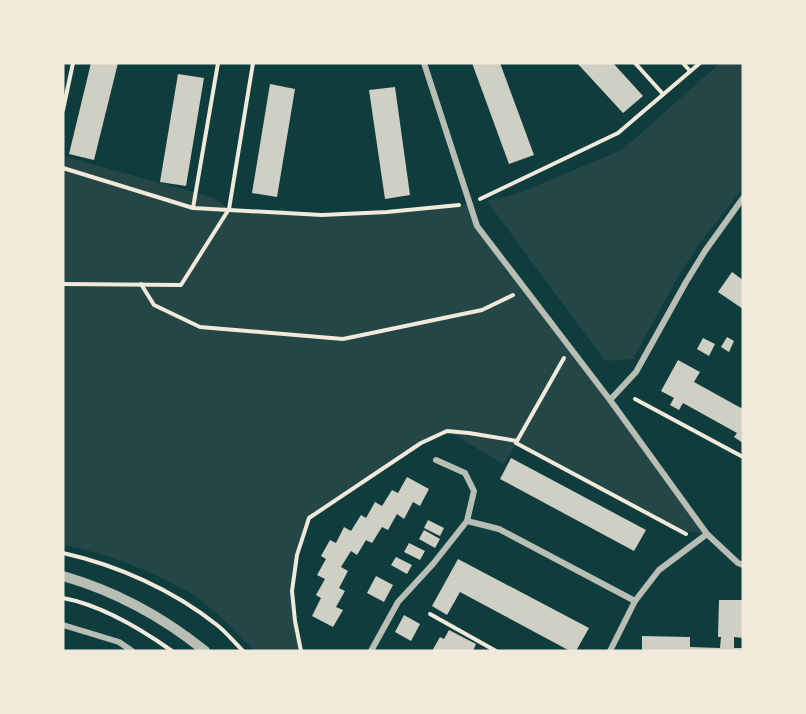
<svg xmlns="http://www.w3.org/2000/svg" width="806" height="714" viewBox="0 0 806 714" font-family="Barlow,sans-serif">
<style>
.green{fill:#244646}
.building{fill:#cfcfc3}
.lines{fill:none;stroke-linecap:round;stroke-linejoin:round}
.path{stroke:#f1e9da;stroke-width:4}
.minor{stroke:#b8beb3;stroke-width:6}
.tertiary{stroke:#b8beb3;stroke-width:10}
</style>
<rect width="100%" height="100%" fill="#0f3d3e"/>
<!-- green -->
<g class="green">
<path d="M720 63H743V188L700 243 679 275 633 359 605 361 487 201 514 195 622 150Z"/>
<path d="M63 156 214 198 229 209 276 212 281 208C306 217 332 215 358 213 395 212 432 208 469 204L478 227 707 534 676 529 516 444 504 464 447 431 421 443 309 518 297 555 292 591 301 651H255C234 630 211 605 185 590 149 570 103 552 63 545Z"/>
</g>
<!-- building -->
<g class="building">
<path d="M91 63H118L94 160 69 154Z"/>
<path d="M472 63H500L534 155 509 164Z"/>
<path d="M577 63H613L643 96 623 113Z"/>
<path d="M178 74 204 78 186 186 160 182Z"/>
<path d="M270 84 295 89 277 197 252 193Z"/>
<path d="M395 87 410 195 385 199 369 90Z"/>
<path d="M732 272 743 280V309L718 292Z"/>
<path d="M727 337 734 341 729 352 721 347Z"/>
<path d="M703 338 715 344 709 356 697 349Z"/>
<path d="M678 360 700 372 694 382 741 408 743 405V443L734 437 737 433 683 403 679 410 670 405 674 398 661 391Z"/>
<path d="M511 458 646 530 634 551 500 479Z"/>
<path d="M407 477 429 489 420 506 413 502 404 519 397 514 388 530 382 527 372 543 366 540 357 555 351 551 341 567 348 571 339 588 345 591 336 607 343 610 333 627 312 616 321 598 316 595 325 579 317 575 326 559 321 556 330 540 336 543 344 527 351 531 361 515 366 518 375 502 382 506 392 490 398 493Z"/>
<path d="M428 520 444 528 440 536 424 528Z"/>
<path d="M424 530 440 539 435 548 419 539Z"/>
<path d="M409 543 425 551 420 560 404 552Z"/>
<path d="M396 557 412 565 407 574 391 565Z"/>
<path d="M458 559 589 628 576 651H570L460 592 447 615 432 606Z"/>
<path d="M376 576 393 585 384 602 367 593Z"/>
<path d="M719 600H743V638L734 637V648H743V651H642V636L690 637V647L720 648 721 637H718Z"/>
<path d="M404 615 420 624 411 641 395 632Z"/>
<path d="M449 630 476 644 473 651H432L440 637 444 639Z"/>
</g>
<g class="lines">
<!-- path -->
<g class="path">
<path d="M635 63 663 94"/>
<path d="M683 63 690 71"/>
<path d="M63 110 73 63"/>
<path d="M63 168 193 208 322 215 387 212 459 205"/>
<path d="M480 199 618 133 700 63"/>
<path d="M193 208 218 63"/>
<path d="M63 284 181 285 229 209 253 63"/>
<path d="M141 284 154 305 200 327 343 339 482 310 513 295"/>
<path d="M635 399 743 457"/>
<path d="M517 441 564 358"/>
<path d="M63 553C117 565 173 590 217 625 226 632 234 642 243 651"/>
<path d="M63 598C101 605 141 629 172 651"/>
<path d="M430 614 496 651"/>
<path d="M301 651 295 621 292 591 297 555 309 518 421 443 447 431 469 433 517 441 516 443 686 534"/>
</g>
<!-- minor -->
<g class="minor">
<path d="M424 63 477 226 610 400 707 534 738 563 743 565"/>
<path d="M610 400 636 372 686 282 705 251 743 198"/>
<path d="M436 460 465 473 474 491 467 521"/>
<path d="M63 625 119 642 132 651"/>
<path d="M371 651 398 602 433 564 467 521 499 529 635 601"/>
<path d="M610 651 635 601 659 570 707 534"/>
</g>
<!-- tertiary -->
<path class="tertiary" d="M63 576C115 591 163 617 205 651"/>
</g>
<!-- border -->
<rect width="806" height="714" fill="none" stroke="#f1e9da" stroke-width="129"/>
</svg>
